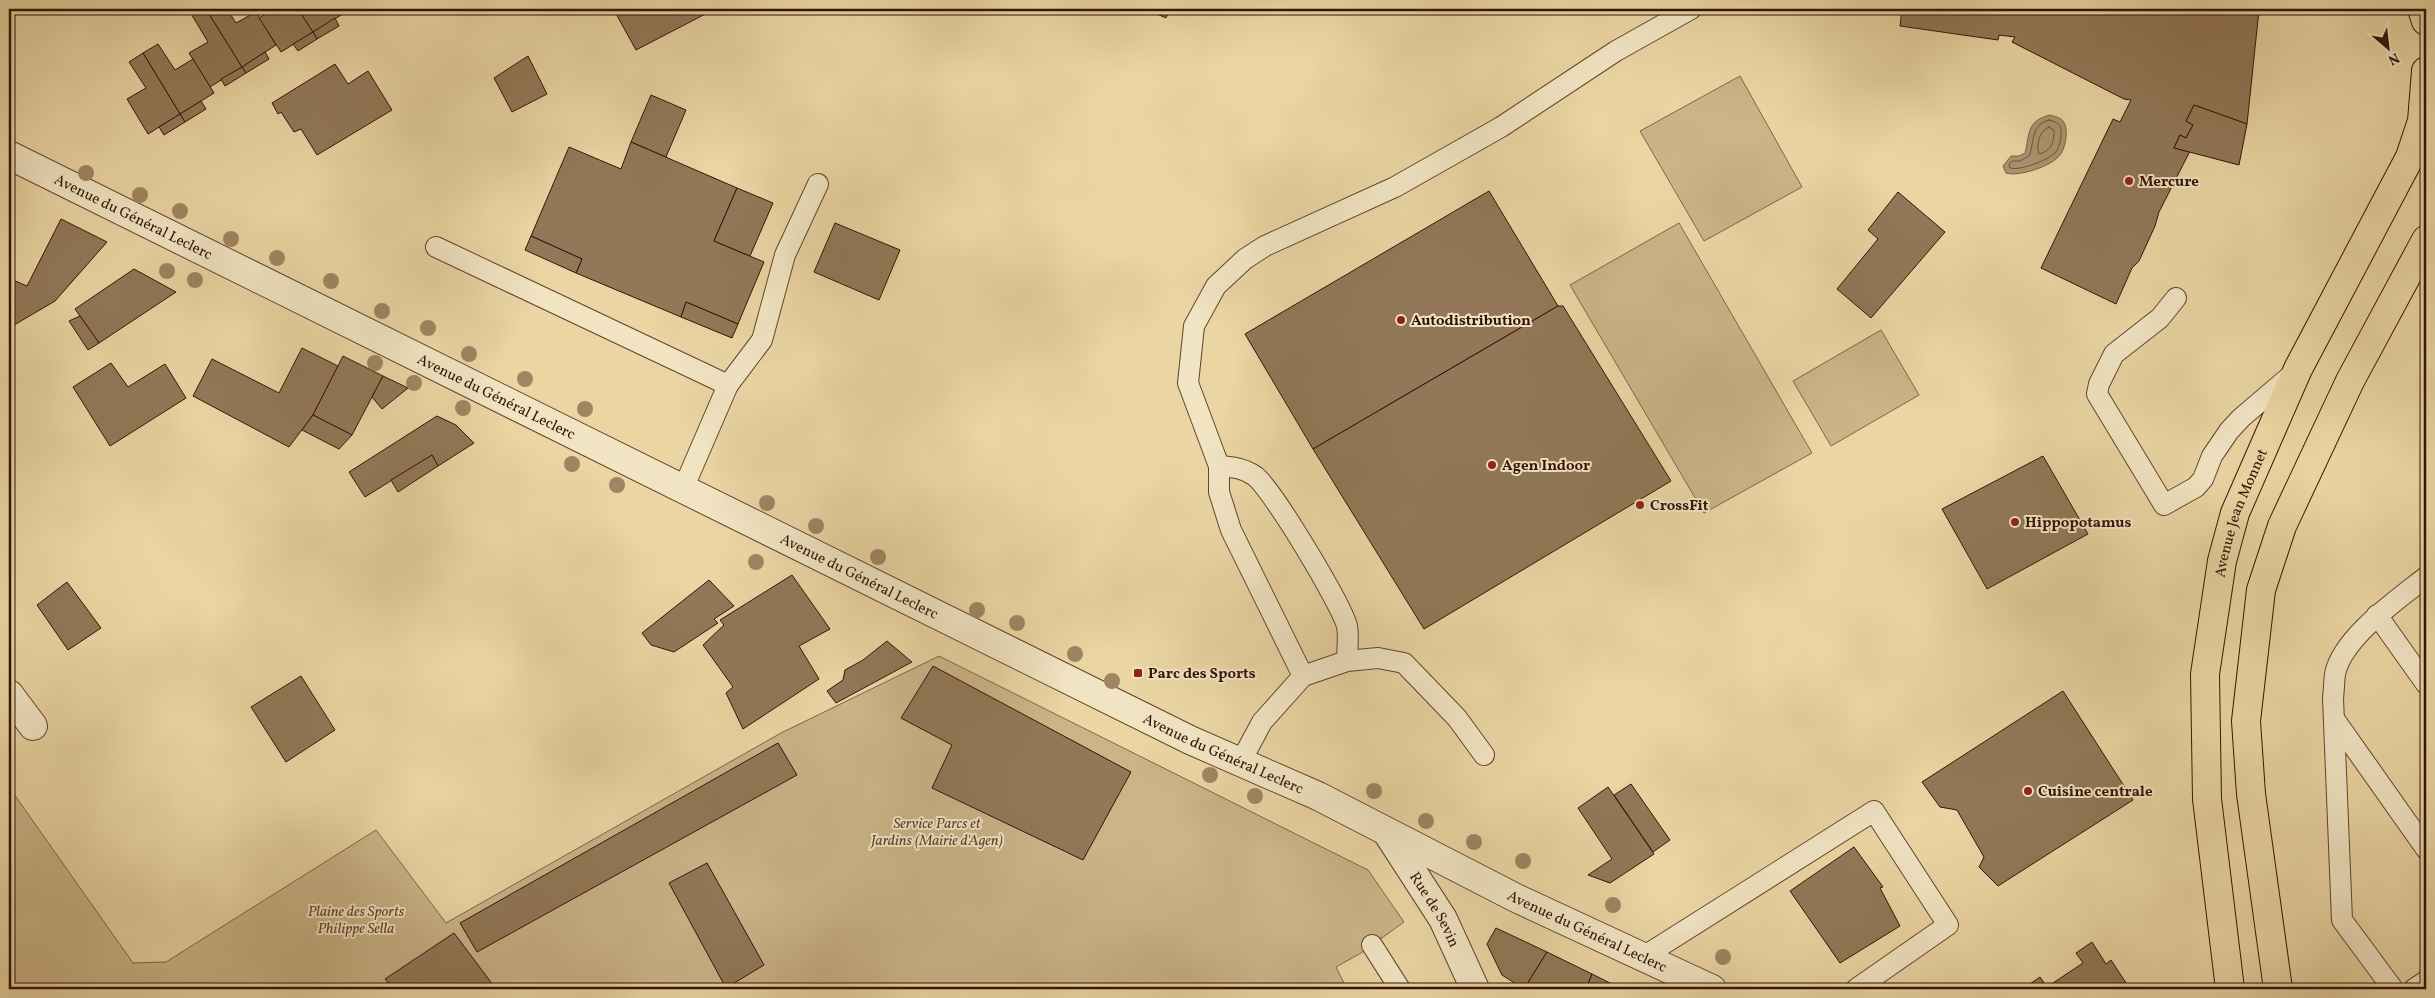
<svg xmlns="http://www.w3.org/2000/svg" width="2435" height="998" viewBox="0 0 2435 998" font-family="Vollkorn,serif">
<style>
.green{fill:#cbb488;stroke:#7f6447}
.water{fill:#ac936e;stroke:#7c6044}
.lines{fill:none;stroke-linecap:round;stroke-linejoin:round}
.shore{stroke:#70533a;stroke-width:1}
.building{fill:#927858;stroke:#331306}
.service-casing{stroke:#61442d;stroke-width:22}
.minor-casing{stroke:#61442d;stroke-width:30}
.tertiary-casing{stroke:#61442d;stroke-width:30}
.primary-casing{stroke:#331306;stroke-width:30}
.service{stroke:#f1e4c3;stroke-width:20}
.minor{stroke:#f1e4c3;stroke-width:28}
.tertiary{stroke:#f1e4c3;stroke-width:28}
.primary{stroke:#ead5a3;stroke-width:28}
.tree{fill:#9f8562}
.poi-dot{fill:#8f2418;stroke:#f1e4c3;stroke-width:2}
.labels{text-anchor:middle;stroke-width:4;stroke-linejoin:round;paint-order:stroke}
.poi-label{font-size:15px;font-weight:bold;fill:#331306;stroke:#f1e4c3;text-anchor:start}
.street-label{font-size:15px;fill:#331306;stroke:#f1e4c3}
.park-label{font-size:15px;font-style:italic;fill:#61432d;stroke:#f1e4c3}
</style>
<rect width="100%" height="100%" fill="#ead5a3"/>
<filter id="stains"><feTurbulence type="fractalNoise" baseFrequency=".004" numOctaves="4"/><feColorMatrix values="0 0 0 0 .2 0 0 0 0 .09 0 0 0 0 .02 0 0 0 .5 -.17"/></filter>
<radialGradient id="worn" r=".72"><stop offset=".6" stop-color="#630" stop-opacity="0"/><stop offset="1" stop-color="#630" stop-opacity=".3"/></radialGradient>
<!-- green -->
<g class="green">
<path d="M1740 76 1802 187 1704 241 1640 131Z"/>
<path d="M1679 223 1812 453 1704 513 1570 285Z"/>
<path d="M1881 330 1919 395 1831 446 1793 381Z"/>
<path d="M939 656 1368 870 1404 922 1361 953 1336 967 1347 989H9V787L133 963 166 962 376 830 446 923 781 733Z"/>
</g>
<!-- water -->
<path class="water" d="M2050 115C2053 116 2058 117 2061 119 2070 126 2066 147 2060 155 2052 166 2019 177 2006 173L2003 166 2011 156H2019L2025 153C2030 134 2026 121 2050 115Z"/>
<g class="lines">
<!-- shore -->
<g class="shore">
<path d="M2049 120C2053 121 2057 122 2060 126 2063 132 2060 148 2055 153 2048 160 2020 171 2010 168L2009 165 2012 161H2020L2029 156C2035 142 2030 125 2049 120Z"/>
<path d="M2049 127 2054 130C2054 143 2052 150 2039 154 2036 145 2039 131 2049 127Z"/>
</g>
</g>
<!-- building -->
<g class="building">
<path d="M197 9H206L242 67 210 87 189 53 208 42 190 12Z"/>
<path d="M206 9H227L236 23 256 12 276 45 242 67Z"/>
<path d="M274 9H298L313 32 281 52 259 18Z"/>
<path d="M298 9H347L348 11 313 32Z"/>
<path d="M621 9H715L636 50 615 12Z"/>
<path d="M1146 9H1170L1166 18Z"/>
<path d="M1902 9H2108L2117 13 2120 9 2259 10 2247 124 2194 105 2186 121 2193 125 2186 138 2180 135 2174 148 2190 151 2159 212 2155 226 2139 261 2132 268 2116 304 2041 268 2113 119 2120 122 2131 100 2124 99 2012 42 2015 37 1999 35 1998 40 1900 26Z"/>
<path d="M2108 9H2120L2117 13Z"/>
<path d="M335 18 339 26 317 39 313 32Z"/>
<path d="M313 32 317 39 298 51 293 44Z"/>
<path d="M158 44 175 70 193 59 214 93 180 114 143 53Z"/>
<path d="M265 52 269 59 246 73 242 67Z"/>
<path d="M143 53 180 114 148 134 127 99 146 88 129 62Z"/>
<path d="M528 56 547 94 512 112 494 78Z"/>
<path d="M335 64 348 84 368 71 392 110 317 155 301 129 294 132 281 112 278 114 272 103Z"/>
<path d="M242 67 246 73 225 86 221 79Z"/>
<path d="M651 95 686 110 666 157 631 142Z"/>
<path d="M201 101 206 109 185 122 180 114Z"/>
<path d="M2194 105 2247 124 2239 165 2174 148 2180 135 2186 138 2193 125 2186 121Z"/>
<path d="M180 114 185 122 164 135 159 127Z"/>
<path d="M631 142 737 188 714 241 764 262 738 324 686 302 681 317 576 273 582 259 531 236 569 147 621 169Z"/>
<path d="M737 188 773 203 750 256 714 241Z"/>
<path d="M1489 191 1558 306 1313 449 1245 334Z"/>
<path d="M1898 192 1945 232 1871 318 1837 289 1878 239 1868 230Z"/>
<path d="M61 219 107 242 55 301 9 328V289L13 280 27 286Z"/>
<path d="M835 223 900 250 879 300 814 272Z"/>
<path d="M531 236 582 259 576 273 525 250Z"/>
<path d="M134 269 176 292 99 343 75 309Z"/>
<path d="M686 302 738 324 732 338 681 317Z"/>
<path d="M1558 306H1563L1671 481 1424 629 1313 449Z"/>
<path d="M80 316 99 343 88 350 69 321Z"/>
<path d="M302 348 338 366 313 415 289 447 193 396 212 359 279 393Z"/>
<path d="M343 356 383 376 352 435 313 415Z"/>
<path d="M111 363 128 387 165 364 186 398 110 446 73 387Z"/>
<path d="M383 376 408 388 382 409 372 397Z"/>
<path d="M313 415 352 435 339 449 302 430Z"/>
<path d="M437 416 456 425 474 443 438 466 432 455 365 497 349 472Z"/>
<path d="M432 455 438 466 398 492 391 480Z"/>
<path d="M2043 456 2088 534 1987 589 1942 509Z"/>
<path d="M792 575 830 629 799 646 819 679 743 729 726 693 733 687 703 645 724 625 720 620Z"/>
<path d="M709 580 734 606 714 619 718 623 674 652 651 645 642 633Z"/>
<path d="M67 582 101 628 68 650 37 605Z"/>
<path d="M887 641 912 662 836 703 827 691 843 680 845 670 863 660Z"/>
<path d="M933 666 1131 772 1083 860 932 788 952 745 901 718Z"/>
<path d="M301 676 335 730 286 762 251 707Z"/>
<path d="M2063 691 2133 800 1998 886 1979 867 1984 857 1957 810 1940 807 1922 782Z"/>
<path d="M9 718 15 727 9 732Z"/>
<path d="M778 743 797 775 477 952 460 923Z"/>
<path d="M1631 784 1670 840 1653 852 1614 795Z"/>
<path d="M1608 787 1654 854 1610 883 1588 875 1612 859 1578 808Z"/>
<path d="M1854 847 1883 887 1880 888 1900 926 1840 963 1790 891Z"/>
<path d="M707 863 764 965 726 988 669 883Z"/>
<path d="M1496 928 1547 952 1524 989 1502 975 1487 944Z"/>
<path d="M454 933 496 989H393L385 979Z"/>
<path d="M2092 942 2106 964 2111 960 2130 989H2025L2024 988 2040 977 2047 987 2083 963 2076 953Z"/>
<path d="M1547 952 1592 974 1586 989H1524Z"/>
<path d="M1592 974 1622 989H1586Z"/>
</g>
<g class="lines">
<defs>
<g id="service">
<path d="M436 247 728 385 683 489"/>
<path d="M2176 298 2160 318 2114 354 2099 384 2097 394 2164 505 2196 487 2203 479 2212 456 2229 431 2241 418 2295 372"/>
<path d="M728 385 762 340 785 255 818 184"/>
<path d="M1219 466C1232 467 1244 468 1255 476 1273 490 1341 604 1347 626 1349 637 1347 650 1347 661"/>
<path d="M2377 615 2426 684"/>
<path d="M1303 676 1231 530 1219 492V466L1188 383 1194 326 1216 286 1245 259 1265 246 1395 187 1501 127 1616 51 1691 9"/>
<path d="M2335 720 2426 849"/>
<path d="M1241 761 1262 722 1303 676 1347 661 1378 658 1404 663 1457 718 1484 755"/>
<path d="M1372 945 1400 989"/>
<path d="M1643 957 1874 811 1948 925 1856 989"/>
<path d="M2393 989 2342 920 2333 698C2334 690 2334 682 2335 674 2342 638 2398 599 2426 577"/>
<path d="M2414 989 2426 981"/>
</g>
<g id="minor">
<path d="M9 694 33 726"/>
<path id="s1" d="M1388 834 1443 919 1475 989"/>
</g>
<g id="tertiary">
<path id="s2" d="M9 155 1190 740 1318 796 1516 898 1712 989"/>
</g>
<g id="primary">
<path d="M2422 9 2426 21"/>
<path id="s3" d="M2230 989 2207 799 2205 674 2222 561 2235 513 2298 369 2410 157 2422 121 2426 71"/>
<path d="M2278 989 2251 794 2246 721 2261 590 2282 526 2350 381 2426 240"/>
</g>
</defs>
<!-- service casing -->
<use href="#service" class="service-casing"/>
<!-- minor casing -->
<use href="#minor" class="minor-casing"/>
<!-- tertiary casing -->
<use href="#tertiary" class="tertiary-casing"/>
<!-- primary casing -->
<use href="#primary" class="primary-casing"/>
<!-- service -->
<use href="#service" class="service"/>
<!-- minor -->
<use href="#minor" class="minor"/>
<!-- tertiary -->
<use href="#tertiary" class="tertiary"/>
<!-- primary -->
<use href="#primary" class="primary"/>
</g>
<!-- trees -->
<g class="tree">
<circle cx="86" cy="173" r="8"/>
<circle cx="140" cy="195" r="8"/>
<circle cx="180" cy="211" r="8"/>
<circle cx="231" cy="239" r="8"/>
<circle cx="277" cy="258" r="8"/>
<circle cx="167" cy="271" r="8"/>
<circle cx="195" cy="280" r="8"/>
<circle cx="331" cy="281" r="8"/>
<circle cx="382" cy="311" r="8"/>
<circle cx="428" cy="328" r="8"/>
<circle cx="469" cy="354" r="8"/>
<circle cx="375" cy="363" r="8"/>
<circle cx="525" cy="379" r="8"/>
<circle cx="414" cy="383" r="8"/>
<circle cx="463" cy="408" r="8"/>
<circle cx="585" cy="409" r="8"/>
<circle cx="572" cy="464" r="8"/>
<circle cx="617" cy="485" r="8"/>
<circle cx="767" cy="503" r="8"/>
<circle cx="816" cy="526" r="8"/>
<circle cx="878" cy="557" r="8"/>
<circle cx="756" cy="562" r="8"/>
<circle cx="977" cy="610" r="8"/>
<circle cx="1017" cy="623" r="8"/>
<circle cx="1075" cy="654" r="8"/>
<circle cx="1112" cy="681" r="8"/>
<circle cx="1210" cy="775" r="8"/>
<circle cx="1374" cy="791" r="8"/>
<circle cx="1255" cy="796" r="8"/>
<circle cx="1426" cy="821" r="8"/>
<circle cx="1474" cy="842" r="8"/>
<circle cx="1523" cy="861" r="8"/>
<circle cx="1613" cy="905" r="8"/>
<circle cx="1723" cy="957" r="8"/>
</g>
<!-- markers -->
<g class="poi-dot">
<circle cx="2129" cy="181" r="5"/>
<circle cx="1401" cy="320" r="5"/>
<circle cx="1492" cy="465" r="5"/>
<circle cx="1640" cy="505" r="5"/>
<circle cx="2015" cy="522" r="5"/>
<rect x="1133" y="668" width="10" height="10" rx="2.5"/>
<circle cx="2028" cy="791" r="5"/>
</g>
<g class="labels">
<!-- poi labels -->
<g class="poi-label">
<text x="2139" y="186">Mercure</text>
<text x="1411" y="325">Autodistribution</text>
<text x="1502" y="470">Agen Indoor</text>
<text x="1650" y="510">CrossFit</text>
<text x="2025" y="527">Hippopotamus</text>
<text x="1148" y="678">Parc des Sports</text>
<text x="2038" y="796">Cuisine centrale</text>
</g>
<!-- street labels -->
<g class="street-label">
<text dy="5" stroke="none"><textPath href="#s2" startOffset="139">Avenue du Général Leclerc</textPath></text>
<text dy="5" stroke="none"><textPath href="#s2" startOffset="544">Avenue du Général Leclerc</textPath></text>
<text dy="5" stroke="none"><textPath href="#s3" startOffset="482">Avenue Jean Monnet</textPath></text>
<text dy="5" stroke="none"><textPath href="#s2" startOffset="949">Avenue du Général Leclerc</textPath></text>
<text dy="5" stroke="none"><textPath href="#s2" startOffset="1354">Avenue du Général Leclerc</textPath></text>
<text dy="5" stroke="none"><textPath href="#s1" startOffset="89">Rue de Sevin</textPath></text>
<text dy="5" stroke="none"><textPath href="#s2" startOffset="1759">Avenue du Général Leclerc</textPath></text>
</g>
<!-- park labels -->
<g class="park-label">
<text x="937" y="828">Service Parcs et<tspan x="937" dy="17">Jardins (Mairie d'Agen)</tspan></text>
<text x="356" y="916">Plaine des Sports<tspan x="356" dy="17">Philippe Sella</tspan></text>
</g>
</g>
<!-- margin -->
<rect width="2435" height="998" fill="none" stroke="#ead5a3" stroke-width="30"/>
<rect x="10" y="10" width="2415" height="978" fill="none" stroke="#331306" stroke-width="2.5"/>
<rect x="15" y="15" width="2405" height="968" fill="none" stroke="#331306"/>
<!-- north arrow -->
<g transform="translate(2388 48) rotate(152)" stroke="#f1e4c3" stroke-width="4" paint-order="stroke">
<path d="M0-4L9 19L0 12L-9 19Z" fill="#331306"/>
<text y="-8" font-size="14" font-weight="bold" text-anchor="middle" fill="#331306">N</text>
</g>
<rect width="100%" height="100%" filter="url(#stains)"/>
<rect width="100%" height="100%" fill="url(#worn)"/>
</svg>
